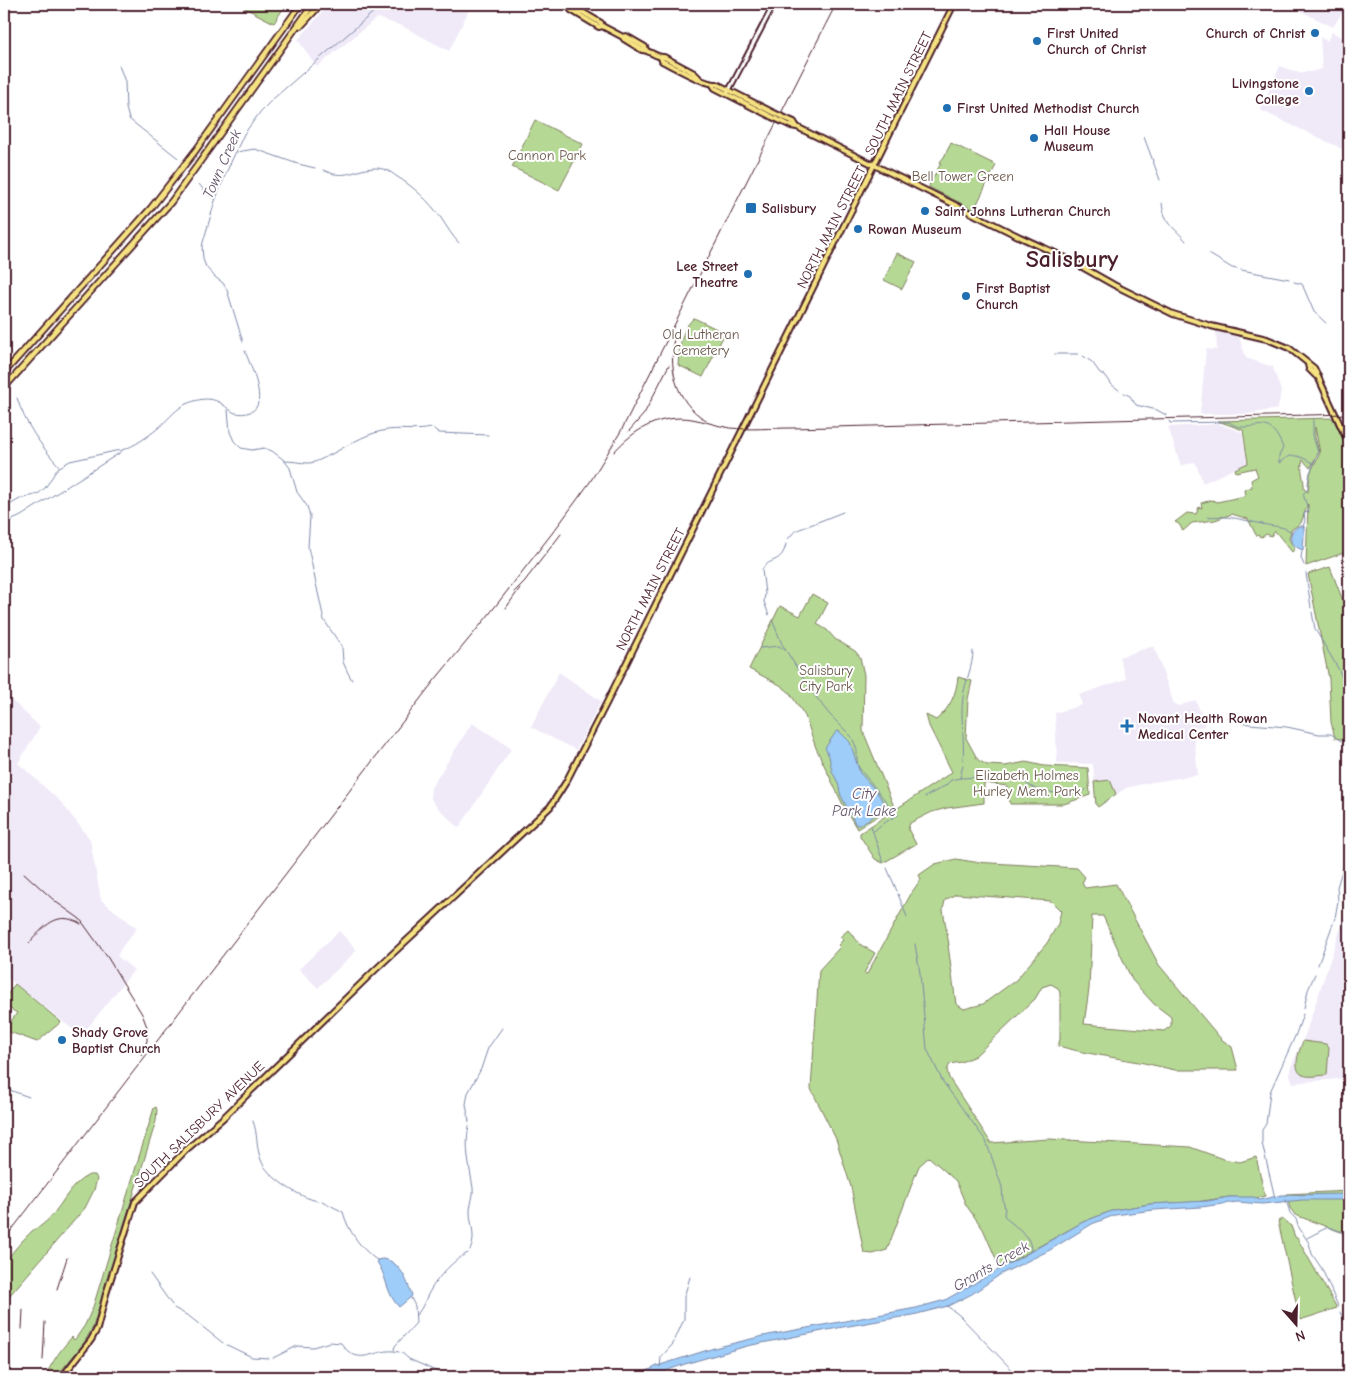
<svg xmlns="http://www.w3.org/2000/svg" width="1353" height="1381" viewBox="0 0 1353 1381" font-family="'Comic Neue',sans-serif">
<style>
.built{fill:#f0eaf8}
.green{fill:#b5d994;stroke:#807c60;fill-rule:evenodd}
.water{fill:#9ecdfa;stroke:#7c87a7}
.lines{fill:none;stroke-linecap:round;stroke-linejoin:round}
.stream{stroke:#7c87a7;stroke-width:1}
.secondary-casing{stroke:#4a1f2b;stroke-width:7}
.primary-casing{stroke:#4a1f2b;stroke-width:8}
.highway-casing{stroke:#4a1f2b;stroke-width:8}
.secondary{stroke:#fff;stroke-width:3}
.primary{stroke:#f5e382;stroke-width:4}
.highway{stroke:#f5e382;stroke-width:4.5}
.rail{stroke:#4a1f2b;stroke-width:1}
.primary-bridge-casing{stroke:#4a1f2b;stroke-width:8;stroke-linecap:butt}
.primary-bridge{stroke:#f5e382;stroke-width:4}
.poi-dot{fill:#1f6fb2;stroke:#fff;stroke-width:2}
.labels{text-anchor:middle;stroke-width:4;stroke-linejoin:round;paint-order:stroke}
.poi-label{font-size:14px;font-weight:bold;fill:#4a1f2b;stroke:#fff;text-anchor:start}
.street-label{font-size:14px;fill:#4a1f2b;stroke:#fff}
.park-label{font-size:14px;fill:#6a574a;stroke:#fff}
.water-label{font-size:15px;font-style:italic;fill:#635369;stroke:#fff}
.town-label{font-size:24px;font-weight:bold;fill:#4a1f2b;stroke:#fff}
</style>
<rect width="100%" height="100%" fill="#fff"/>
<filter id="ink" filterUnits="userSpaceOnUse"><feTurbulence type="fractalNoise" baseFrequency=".02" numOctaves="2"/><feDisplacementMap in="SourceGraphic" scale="10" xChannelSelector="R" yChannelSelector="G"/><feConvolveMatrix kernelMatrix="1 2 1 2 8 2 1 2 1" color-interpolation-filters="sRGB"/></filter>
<g filter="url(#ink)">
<!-- built -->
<g class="built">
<path d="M329 4H472L449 51 402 26 377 18 317 67 298 40Z"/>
<path d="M1286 4H1349V8L1346 14 1342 13 1333 27Z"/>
<path d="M1332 32 1349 41V152L1260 110 1280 66 1296 72H1310L1322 69 1320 37 1327 41Z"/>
<path d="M1216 331 1239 337 1246 358 1273 367 1281 391 1278 409 1248 414H1200L1206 349 1217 350Z"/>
<path d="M1219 424 1242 432 1247 463 1203 483 1195 462 1181 466 1168 427Z"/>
<path d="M1154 646 1174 704 1179 706 1196 700 1205 726 1193 728 1198 775 1147 783 1126 788 1098 807 1096 805 1093 764 1057 763 1055 713 1082 705 1079 695 1126 679 1119 657Z"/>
<path d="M559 672 601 701 576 750 531 727Z"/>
<path d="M4 693 40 727 18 763 60 801 90 839 101 900 137 928 122 947 117 956 134 970 81 1036 4 975V960L7 952 4 946Z"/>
<path d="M472 723 512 748 459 828 434 804 430 796 431 788Z"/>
<path d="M1349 879V1078L1293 1083 1290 1076V1069L1305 1035 1343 921Z"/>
<path d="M339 931 357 950 318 988 299 969Z"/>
</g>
<!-- green -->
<g class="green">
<path d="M237 4H286L274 23Z"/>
<path d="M535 120 583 144 559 190 512 167Z"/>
<path d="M951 143 996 165 974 210 929 187 930 181 932 180 941 163H939L944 157Z"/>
<path d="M897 253 916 262 902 289 884 280Z"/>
<path d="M694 318 725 333 703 377 678 365C679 350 681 328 694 318Z"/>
<path d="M1333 418 1349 451V551L1306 566 1308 504 1301 523 1291 530 1289 539 1295 549 1292 552 1275 531 1271 536 1266 534 1262 537 1256 535 1248 519 1232 514 1215 520 1192 523 1183 531 1179 524 1175 522 1187 513 1196 514 1199 507 1202 508 1201 503 1212 500 1217 502 1245 496 1244 490 1252 487 1251 480 1258 476 1255 468 1236 472 1235 469 1248 463 1243 430 1218 421ZM1315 427 1320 453 1310 473 1308 492 1304 489C1305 479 1299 470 1303 460L1310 468 1319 452 1315 437Z"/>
<path d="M1330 567 1345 606 1347 633 1344 654 1349 670V755L1348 756 1346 740 1335 738 1331 722 1329 679 1308 574Z"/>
<path d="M812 594 828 603 817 624 827 630 835 639 855 651 860 657 864 675 863 731 893 804 892 807 857 829 844 807 816 748 805 716 789 692 780 685 749 669 780 606 800 616Z"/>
<path d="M958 677 972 681 968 699 966 738 978 760 987 765 1005 766 1026 762 1044 766 1088 768 1090 795 1064 804H1010L1007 786 984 783V803L947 808 932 812 910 823 908 829 916 844 883 863 875 859 860 836V833L952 772 929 726 926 715 936 720C950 708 956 695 958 677Z"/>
<path d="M1110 780 1116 794 1098 807 1096 805 1094 782Z"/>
<path d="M956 859 974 862 1077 868 1085 877 1082 883 1085 888 1116 884 1159 965 1221 1039 1232 1047 1238 1070H1175L1144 1063 1082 1052 1058 1046 1060 1039V993L1058 988 1051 984 1042 987 1035 999 975 1056 961 1062 950 1064 947 1070 949 1078 991 1143 1049 1139 1190 1147 1223 1159 1240 1162 1256 1157 1265 1196 1256 1198 1229 1197 1196 1202 1150 1204 1114 1210 1083 1222 1000 1268 983 1229 966 1205 956 1181 929 1157 919 1166 915 1176 887 1250 873 1254 864 1253 851 1187 836 1139 811 1089 819 970 840 947 838 945 843 940 840 937 848 930 861 945 875 953 864 973 867 974 912 892 921 879 919 875 935 864ZM956 894 1051 901 1061 911 1058 924 1047 943 1016 980 983 1004 964 1009 956 1004 948 945H949L943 910 945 900ZM1092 916H1103L1132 980 1154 1004 1171 1017V1026L1164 1031 1084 1024 1089 989Z"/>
<path d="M15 984 61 1022 37 1042 7 1031 10 1026 9 1024 17 1013 4 1005V999Z"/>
<path d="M1303 1041 1326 1044 1329 1048 1327 1075C1321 1075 1309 1078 1303 1075 1291 1070 1300 1049 1303 1041Z"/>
<path d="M156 1107 157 1110 156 1121 93 1327 84 1343 56 1377H45C52 1362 61 1349 72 1337L74 1340 76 1338 85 1325 93 1307 154 1108Z"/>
<path d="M89 1175H95L97 1179 94 1190 85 1208 4 1302C4 1293 1 1270 5 1264 11 1252 23 1240 32 1231 35 1228 39 1228 42 1225 61 1211 67 1185 89 1175Z"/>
<path d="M1349 1191V1235L1295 1215 1290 1208 1286 1194Z"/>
<path d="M1282 1219 1291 1226 1295 1237 1297 1238 1337 1308 1300 1320 1278 1221Z"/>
</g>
<!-- water -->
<g class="water">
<path d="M1299 526H1304V536L1303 550C1289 546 1286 533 1299 526Z"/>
<path d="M839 731 850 742 860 773 877 792 887 808 859 825H856L841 796 838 783 832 771 829 756 825 748 836 732Z"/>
<path d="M1349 1194V1200H1302L1262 1204 1237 1202 1201 1207 1154 1210 1115 1215 1092 1224 1050 1250 1001 1274 972 1294 948 1306 913 1315 843 1327 747 1346 685 1364 649 1377H635L657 1366 714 1348 763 1336 916 1308 945 1300 1083 1222 1114 1210 1150 1204 1207 1201 1229 1197H1254L1259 1200 1282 1195Z"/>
<path d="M382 1259C400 1260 407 1281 412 1295L411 1297 399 1307C386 1294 387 1276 377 1262V1260Z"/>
</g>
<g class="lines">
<!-- stream -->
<g class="stream">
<path d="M119 65 125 82 126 108 129 119 178 158"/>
<path d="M1144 137 1160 180"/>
<path d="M236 152 255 149 298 164 315 168"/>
<path d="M323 170C346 181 353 169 375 168 383 168 390 171 396 176 414 187 429 201 441 218 447 227 452 236 459 243"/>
<path d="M199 184 206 193 215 199"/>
<path d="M1162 203C1163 222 1175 228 1186 241"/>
<path d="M1209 254 1232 268 1237 269"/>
<path d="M1241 270 1289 279"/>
<path d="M1294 282 1302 284 1314 312 1326 323"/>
<path d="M243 342 227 290 223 283 215 277 206 267 203 259 202 246 215 201 226 173 244 134 261 111 274 98 377 9"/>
<path d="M1055 354H1078"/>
<path d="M1083 356 1092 362 1100 373 1106 376 1112 385 1119 390"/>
<path d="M1124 393 1130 396 1136 405 1157 410 1166 415"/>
<path d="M17 398C25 424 41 446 59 466"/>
<path d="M228 410 230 432 234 441 241 448 252 450 264 448 272 451 284 460 290 468 297 492 307 506 310 516 308 547 324 620 342 647 343 662 348 673 352 680"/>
<path d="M1169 421 1170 423 1229 422C1250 438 1268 407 1283 448L1279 456V463C1293 451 1299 456 1313 463"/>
<path d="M434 429 439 433 488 435"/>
<path d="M285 461C293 461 301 463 308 463 316 463 323 458 330 455 347 446 363 435 382 431 399 427 415 432 431 428"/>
<path d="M4 508 20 499 38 494 45 488 58 468 70 461 120 450"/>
<path d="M1208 517C1227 515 1244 520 1262 524 1275 527 1281 525 1292 532"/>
<path d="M4 524 21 516 121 452 122 450C135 446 147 437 157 429 167 421 174 410 186 404 198 399 211 396 222 404 227 407 230 411 235 413 240 414 245 414 250 412 270 405 250 365 245 351"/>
<path d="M1303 527 1305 520 1304 513 1309 512 1303 494 1308 489C1307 476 1314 464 1318 452L1313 437V419"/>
<path d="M788 539 795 531 843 512"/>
<path d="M1302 551 1301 558 1304 565"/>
<path d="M1306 573 1311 608"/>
<path d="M1312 612 1315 629 1339 670 1349 696"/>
<path d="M769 615 764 602 765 593 762 570C768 557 782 565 786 544"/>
<path d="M773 622 782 644 810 689 829 714 852 737 857 750V760L858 766 863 773 889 805"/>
<path d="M760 648 779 646 785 650"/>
<path d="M1227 718 1249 724 1287 727 1319 734H1331L1341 741"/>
<path d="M1345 742H1349"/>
<path d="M963 760C965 739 960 718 963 697 965 681 973 667 973 651"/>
<path d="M960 778 989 777 1002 781 1017 777H1022L1027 784 1035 789 1066 795 1086 790"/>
<path d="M925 797 945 786 951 780 960 778 963 765"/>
<path d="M871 826 883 862"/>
<path d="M874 831 882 824 898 815"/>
<path d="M1349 851V850"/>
<path d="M887 868 897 891"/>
<path d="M898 894 907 917"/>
<path d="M915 944 920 973 927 1049 943 1082 986 1141 1002 1187 1003 1201 1005 1208 1004 1215C1013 1228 1031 1231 1031 1251"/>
<path d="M1318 965 1335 918 1338 901 1337 887 1346 858"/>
<path d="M1304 1008 1308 990 1315 974"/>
<path d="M4 1088 29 1097"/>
<path d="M253 1121C258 1134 256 1148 261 1160 267 1177 300 1198 318 1201"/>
<path d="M469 1122 466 1104 468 1093 481 1069 488 1048 502 1028"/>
<path d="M469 1126C464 1147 470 1168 473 1188 474 1196 470 1204 470 1212 470 1224 477 1238 470 1250"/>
<path d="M1275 1198 1262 1143V1130L1266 1124 1270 1092 1296 1034 1303 1014"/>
<path d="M1286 1200 1290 1213 1296 1219 1298 1226 1309 1243 1312 1254 1322 1269 1338 1306"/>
<path d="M322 1201 343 1212C348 1231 361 1249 378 1261"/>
<path d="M1307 1238 1328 1227 1349 1234"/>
<path d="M150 1274 172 1305"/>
<path d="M947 1306 959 1315 1019 1377"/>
<path d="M174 1308 190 1317 223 1343"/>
<path d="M1340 1312 1349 1332"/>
<path d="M416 1315C423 1309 425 1299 430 1291 437 1278 455 1258 468 1253"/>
<path d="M227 1345 252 1357 268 1358"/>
<path d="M394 1350 395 1346 416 1323 415 1306 411 1298"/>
<path d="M402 1353 409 1359 449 1377"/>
<path d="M273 1358 297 1346 313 1347 330 1342 341 1343C360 1371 376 1345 399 1352"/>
<path d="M660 1367 661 1357 673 1344 684 1319V1297L690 1277"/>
</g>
<defs>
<path id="secondary" d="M728 92 774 4"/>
<g id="primary">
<path d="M565 4 574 7 601 23 602 26"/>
<path d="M569 6 571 10 599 27 602 26 623 37 624 39 642 50C650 50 656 58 664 57L694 73 699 78"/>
<path d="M623 37 626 36 645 47 646 50"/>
<path d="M661 57 662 61C674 67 705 85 717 84L774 113"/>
<path d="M713 85 715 88 772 117"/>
<path d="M785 118 794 122 797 127 1020 237 1068 259 1114 285 1173 314 1211 326 1267 339 1289 348 1314 368 1349 444"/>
<path d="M783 122 791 126 797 127"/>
<path d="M1308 364 1309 369 1316 376"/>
<path d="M62 1377 91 1340 97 1329 106 1294 135 1202 186 1150 223 1118 374 971 550 807 566 782 607 702 954 4"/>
</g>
<g id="highway">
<path d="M301 26 321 4"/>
<path d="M4 373 151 208 196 150 301 4"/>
<path d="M4 388 171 202 313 4"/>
</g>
</defs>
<!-- secondary casing -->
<use href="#secondary" class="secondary-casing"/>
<!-- primary casing -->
<use href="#primary" class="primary-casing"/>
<!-- highway casing -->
<use href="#highway" class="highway-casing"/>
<!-- secondary -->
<use href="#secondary" class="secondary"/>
<!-- primary -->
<use href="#primary" class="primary"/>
<!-- highway -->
<use href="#highway" class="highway"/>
<!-- rail -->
<g class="rail">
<path d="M675 332C668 365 674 402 706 420"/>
<path d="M629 431 644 414 669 365"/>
<path d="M614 452C634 429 661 414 692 419 705 421 717 426 730 428 750 430 771 428 792 428L1349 414"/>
<path d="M514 592 524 582 561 534"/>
<path d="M506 608 520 588"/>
<path d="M24 873 56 902 80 919 108 958 142 1014 147 1027V1041L141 1055"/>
<path d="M29 943C44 927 57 909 81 924"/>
<path d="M4 1240 434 681 487 617 560 523 590 482 621 431 836 4"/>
<path d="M57 1289 67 1258"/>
<path d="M22 1329 23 1310"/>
<path d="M43 1360 45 1322"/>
</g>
<defs>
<g id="primary-bridge">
<path d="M774 113 785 118"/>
<path d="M772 117 783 122"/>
</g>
</defs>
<!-- primary-bridge casing -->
<use href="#primary-bridge" class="primary-bridge-casing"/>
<!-- primary-bridge -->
<use href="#primary-bridge" class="primary-bridge"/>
</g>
</g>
<!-- markers -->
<g class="poi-dot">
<circle cx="1315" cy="33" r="5"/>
<circle cx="1037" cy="41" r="5"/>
<circle cx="1309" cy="91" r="5"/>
<circle cx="947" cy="108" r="5"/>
<circle cx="1034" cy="138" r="5"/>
<rect x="745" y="202" width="12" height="12" rx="2.5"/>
<circle cx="925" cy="211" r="5"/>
<circle cx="858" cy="229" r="5"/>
<circle cx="748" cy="274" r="5"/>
<circle cx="966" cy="296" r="5"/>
<path d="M1124.5 718.5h5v5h5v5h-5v5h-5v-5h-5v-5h5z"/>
<circle cx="62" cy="1040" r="5"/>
</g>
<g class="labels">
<!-- poi labels -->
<g class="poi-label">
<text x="1047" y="38">First United<tspan x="1047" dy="16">Church of Christ</tspan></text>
<text x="1305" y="38" text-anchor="end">Church of Christ</text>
<text x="1299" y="88" text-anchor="end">Livingstone<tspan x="1299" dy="16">College</tspan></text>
<text x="957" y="113">First United Methodist Church</text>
<text x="1044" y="135">Hall House<tspan x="1044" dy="16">Museum</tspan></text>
<text x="762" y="213">Salisbury</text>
<text x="935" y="216">Saint Johns Lutheran Church</text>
<text x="868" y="234">Rowan Museum</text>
<text x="738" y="271" text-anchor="end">Lee Street<tspan x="738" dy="16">Theatre</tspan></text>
<text x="976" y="293">First Baptist<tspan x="976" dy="16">Church</tspan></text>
<text x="1138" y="723">Novant Health Rowan<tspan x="1138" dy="16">Medical Center</tspan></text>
<text x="72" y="1037">Shady Grove<tspan x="72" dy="16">Baptist Church</tspan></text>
</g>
<!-- street labels -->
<g class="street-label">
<text transform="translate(898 93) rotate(-64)" y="5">SOUTH MAIN STREET</text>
<text transform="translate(831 227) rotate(-63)" y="5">NORTH MAIN STREET</text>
<text transform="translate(650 589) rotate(-63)" y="5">NORTH MAIN STREET</text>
<text transform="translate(199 1124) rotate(-44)" y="5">SOUTH SALISBURY AVENUE</text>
</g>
<!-- park labels -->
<g class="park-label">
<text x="547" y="160">Cannon Park</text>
<text x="963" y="181">Bell Tower Green</text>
<text x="701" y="339">Old Lutheran<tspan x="701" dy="16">Cemetery</tspan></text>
<text x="826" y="675">Salisbury<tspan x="826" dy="16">City Park</tspan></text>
<text x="1027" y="780">Elizabeth Holmes<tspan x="1027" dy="16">Hurley Mem. Park</tspan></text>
</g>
<!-- water labels -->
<g class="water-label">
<text transform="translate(222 164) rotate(-66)" y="5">Town Creek</text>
<text x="864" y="799">City<tspan x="864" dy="17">Park Lake</tspan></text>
<text transform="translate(991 1266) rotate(-30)" y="5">Grants Creek</text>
</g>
<!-- town labels -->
<g class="town-label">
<text x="1072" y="267">Salisbury</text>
</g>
</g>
<!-- margin -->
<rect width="1353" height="1381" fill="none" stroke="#fff" stroke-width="20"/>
<rect x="10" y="10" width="1333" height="1361" fill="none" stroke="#4a1f2b" stroke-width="2" filter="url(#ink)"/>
<!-- north arrow -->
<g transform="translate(1296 1324) rotate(160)" stroke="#ffffff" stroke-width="4" paint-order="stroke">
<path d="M0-4L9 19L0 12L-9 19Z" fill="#4a1f2b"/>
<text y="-8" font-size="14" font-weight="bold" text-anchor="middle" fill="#4a1f2b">N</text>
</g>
</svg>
